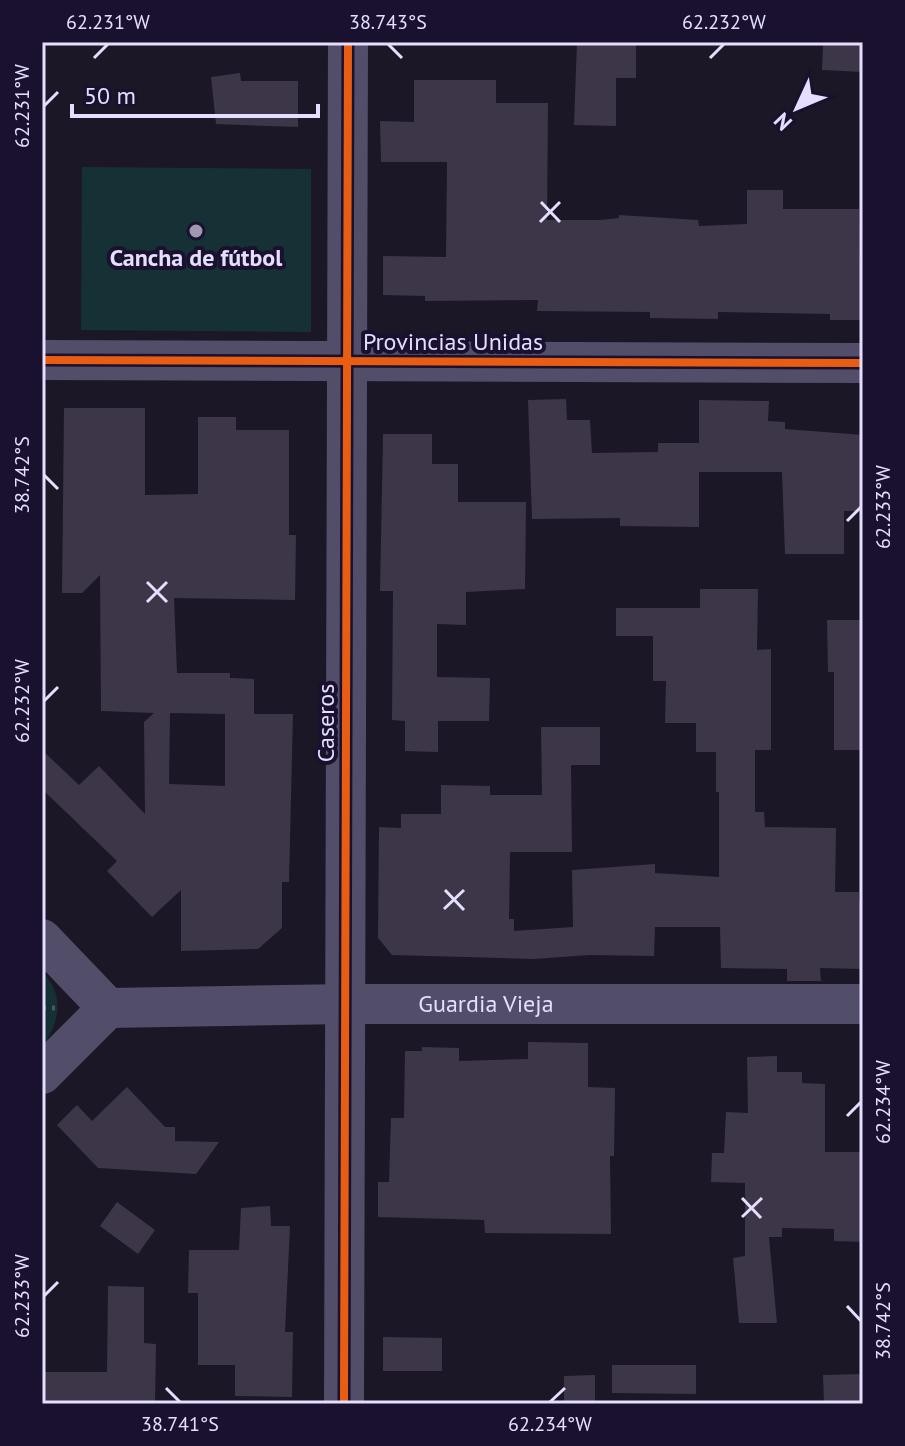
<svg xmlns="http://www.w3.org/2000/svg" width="905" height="1446" viewBox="0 0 905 1446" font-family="'PT Sans',sans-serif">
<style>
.green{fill:#153136}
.building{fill:#3c3648;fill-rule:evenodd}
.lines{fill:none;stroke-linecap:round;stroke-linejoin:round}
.path{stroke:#4c5768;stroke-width:5;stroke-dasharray:4 6;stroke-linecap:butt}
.street{stroke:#524d68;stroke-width:40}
.cycleway-casing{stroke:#19112d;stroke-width:13}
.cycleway{stroke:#e95d12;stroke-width:8}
.ticks{fill:none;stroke:#e5deff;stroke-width:3}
.poi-dot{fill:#9f98b3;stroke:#19112d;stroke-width:3}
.labels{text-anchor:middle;stroke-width:8;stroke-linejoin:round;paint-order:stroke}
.poi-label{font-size:24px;font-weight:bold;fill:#e5deff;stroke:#19112d}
.street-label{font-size:24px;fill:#e5deff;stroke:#19112d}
.neatline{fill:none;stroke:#e5deff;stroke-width:3}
.ticks-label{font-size:20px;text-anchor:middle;fill:#e5deff}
</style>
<rect width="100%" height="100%" fill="#1c1727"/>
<!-- green -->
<g class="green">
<path d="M82 167 311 169V332L81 330Z"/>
<path d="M42 971C66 997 59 1022 42 1048Z"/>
</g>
<!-- building -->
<g class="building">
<path d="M577 42H636V78H616V126L574 125Z"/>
<path d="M823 44 863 45V72L822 70Z"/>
<path d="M240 73 241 81H298V127L216 124 211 77Z"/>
<path d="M414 80H496V103H548L547 220H600L619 218V215L698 220 699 226 747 224V190H783V209H859L861 320H830V314L718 312V319L650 318V312L537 311 538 300 425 301V296L383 295V256L446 257 447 162H381L380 121 414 122Z"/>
<path d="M566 399 567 420H590L592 453 658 452V443H699V400L769 401 768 421 785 422V429L863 435V511H844V554H785L782 472H699V527L620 526V518L532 519 528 400Z"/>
<path d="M64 408H145V495L198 494V417H236V430H289V535H296L295 600 174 598 177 673H230V678L254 679V714H293L289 882H282V928L258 949 181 951V890L152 917 107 871 117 861 42 789V750L79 785 99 766 145 814 144 722 154 713 101 711 100 575 82 593H62ZM170 713 225 714V786L169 784Z"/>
<path d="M383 434H432V464H458V502H526L525 589 466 592V625L437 624V677L490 678 489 721H438V752L405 751V721L392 720 393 591H380Z"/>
<path d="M700 589H758L757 650 771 649V750H755V812H764L765 827 836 828 835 892H859V901H863V969L820 968 821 981H787V969L721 968 720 927H655L654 956 589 955 534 959 392 955 378 938 379 827 401 828V814H441V785L490 786V795H542L541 727H600V765H571L572 852H510L509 919H514V931L573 927 572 870 655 864V873L719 877V792H716V752H696V723H665L666 681H653V636H616V608H700Z"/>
<path d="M827 620H863V750H834V672H828Z"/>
<path d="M528 1042 588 1043V1087L615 1088 614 1156H610L611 1234 485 1233 484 1220 378 1217V1182H389L391 1118H404L405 1051H422V1047L459 1048V1061L528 1059Z"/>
<path d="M777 1056V1072H802V1083L825 1084V1152H863V1242L834 1241V1229L782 1228V1237H769L777 1323H739L733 1258 745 1256V1183L711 1182 712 1153H724L726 1112 748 1113 747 1057Z"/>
<path d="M127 1087 165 1127H175V1141L219 1142 196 1174 98 1168 57 1125 77 1105 92 1121Z"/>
<path d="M117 1202 155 1230 138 1254 100 1226Z"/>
<path d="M270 1206 271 1226H290L285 1332H293L292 1397 235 1396V1365H198V1293H188L189 1250H239L241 1208Z"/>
<path d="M108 1286 144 1287V1343L156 1344 155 1404H42V1372H107Z"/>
<path d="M383 1337 442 1338V1371H383Z"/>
<path d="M612 1365H696V1394L612 1393Z"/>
<path d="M863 1374V1404H824L823 1375Z"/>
<path d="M595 1375V1404H564V1376Z"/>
</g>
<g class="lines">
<!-- path -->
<path class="path" d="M42 1008H55"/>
<!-- street -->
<g class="street">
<path d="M42 360 863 363"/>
<path d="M42 939 108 1008"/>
<path id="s1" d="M108 1008 345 1004H863"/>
<path d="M42 1074 108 1008"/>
<path d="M344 1404 348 42"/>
</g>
<defs>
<g id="cycleway">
<path d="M42 360 863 363"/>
<path d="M344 1404 348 42"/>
</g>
</defs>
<!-- cycleway casing -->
<use href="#cycleway" class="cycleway-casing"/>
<!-- cycleway -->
<use href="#cycleway" class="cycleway"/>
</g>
<!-- ticks -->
<path class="ticks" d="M388 44 402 58M94 58 108 44M710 58 724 44M44 106 58 92M541 202 560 222M540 222 560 202M44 475 58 489M847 521 861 507M147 582 167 602M147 602 167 582M44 701 58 687M445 890 464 910M444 909 464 890M847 1116 861 1102M742 1198 761 1218M742 1217 762 1198M44 1296 58 1282M847 1306 861 1321M166 1388 180 1402M550 1402 565 1388"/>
<!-- markers -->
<circle class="poi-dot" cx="196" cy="231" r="8"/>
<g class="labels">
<!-- poi labels -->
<g class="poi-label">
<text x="196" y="266">Cancha de fútbol</text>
</g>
<!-- street labels -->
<g class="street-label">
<text x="453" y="350">Provincias Unidas</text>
<text transform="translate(326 723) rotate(-90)" y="8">Caseros</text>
<text dy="8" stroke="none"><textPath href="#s1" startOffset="378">Guardia Vieja</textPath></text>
</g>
</g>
<!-- border -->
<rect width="905" height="1446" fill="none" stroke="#19112d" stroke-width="88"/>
<!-- north arrow -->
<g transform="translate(797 108) rotate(226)" stroke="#19112d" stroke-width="6" paint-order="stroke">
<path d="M0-6L14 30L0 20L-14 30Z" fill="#e5deff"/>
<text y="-12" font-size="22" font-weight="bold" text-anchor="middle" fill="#e5deff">N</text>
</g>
<!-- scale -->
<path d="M72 104v12h246v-12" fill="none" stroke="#e5deff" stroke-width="4"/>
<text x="84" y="104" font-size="24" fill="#e5deff" stroke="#19112d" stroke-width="6" paint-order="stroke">50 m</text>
<rect x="44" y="44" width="817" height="1358" class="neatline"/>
<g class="ticks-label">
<text x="108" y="29">62.231°W</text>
<text x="388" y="29">38.743°S</text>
<text x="724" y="29">62.232°W</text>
<text transform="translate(22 106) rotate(-90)" y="7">62.231°W</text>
<text transform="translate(22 475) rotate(-90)" y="7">38.742°S</text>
<text transform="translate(883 507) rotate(-90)" y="7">62.233°W</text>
<text transform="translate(22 701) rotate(-90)" y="7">62.232°W</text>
<text transform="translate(883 1102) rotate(-90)" y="7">62.234°W</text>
<text transform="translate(22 1296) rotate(-90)" y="7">62.233°W</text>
<text transform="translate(883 1321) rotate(-90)" y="7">38.742°S</text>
<text x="180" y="1431">38.741°S</text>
<text x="550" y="1431">62.234°W</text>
</g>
</svg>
